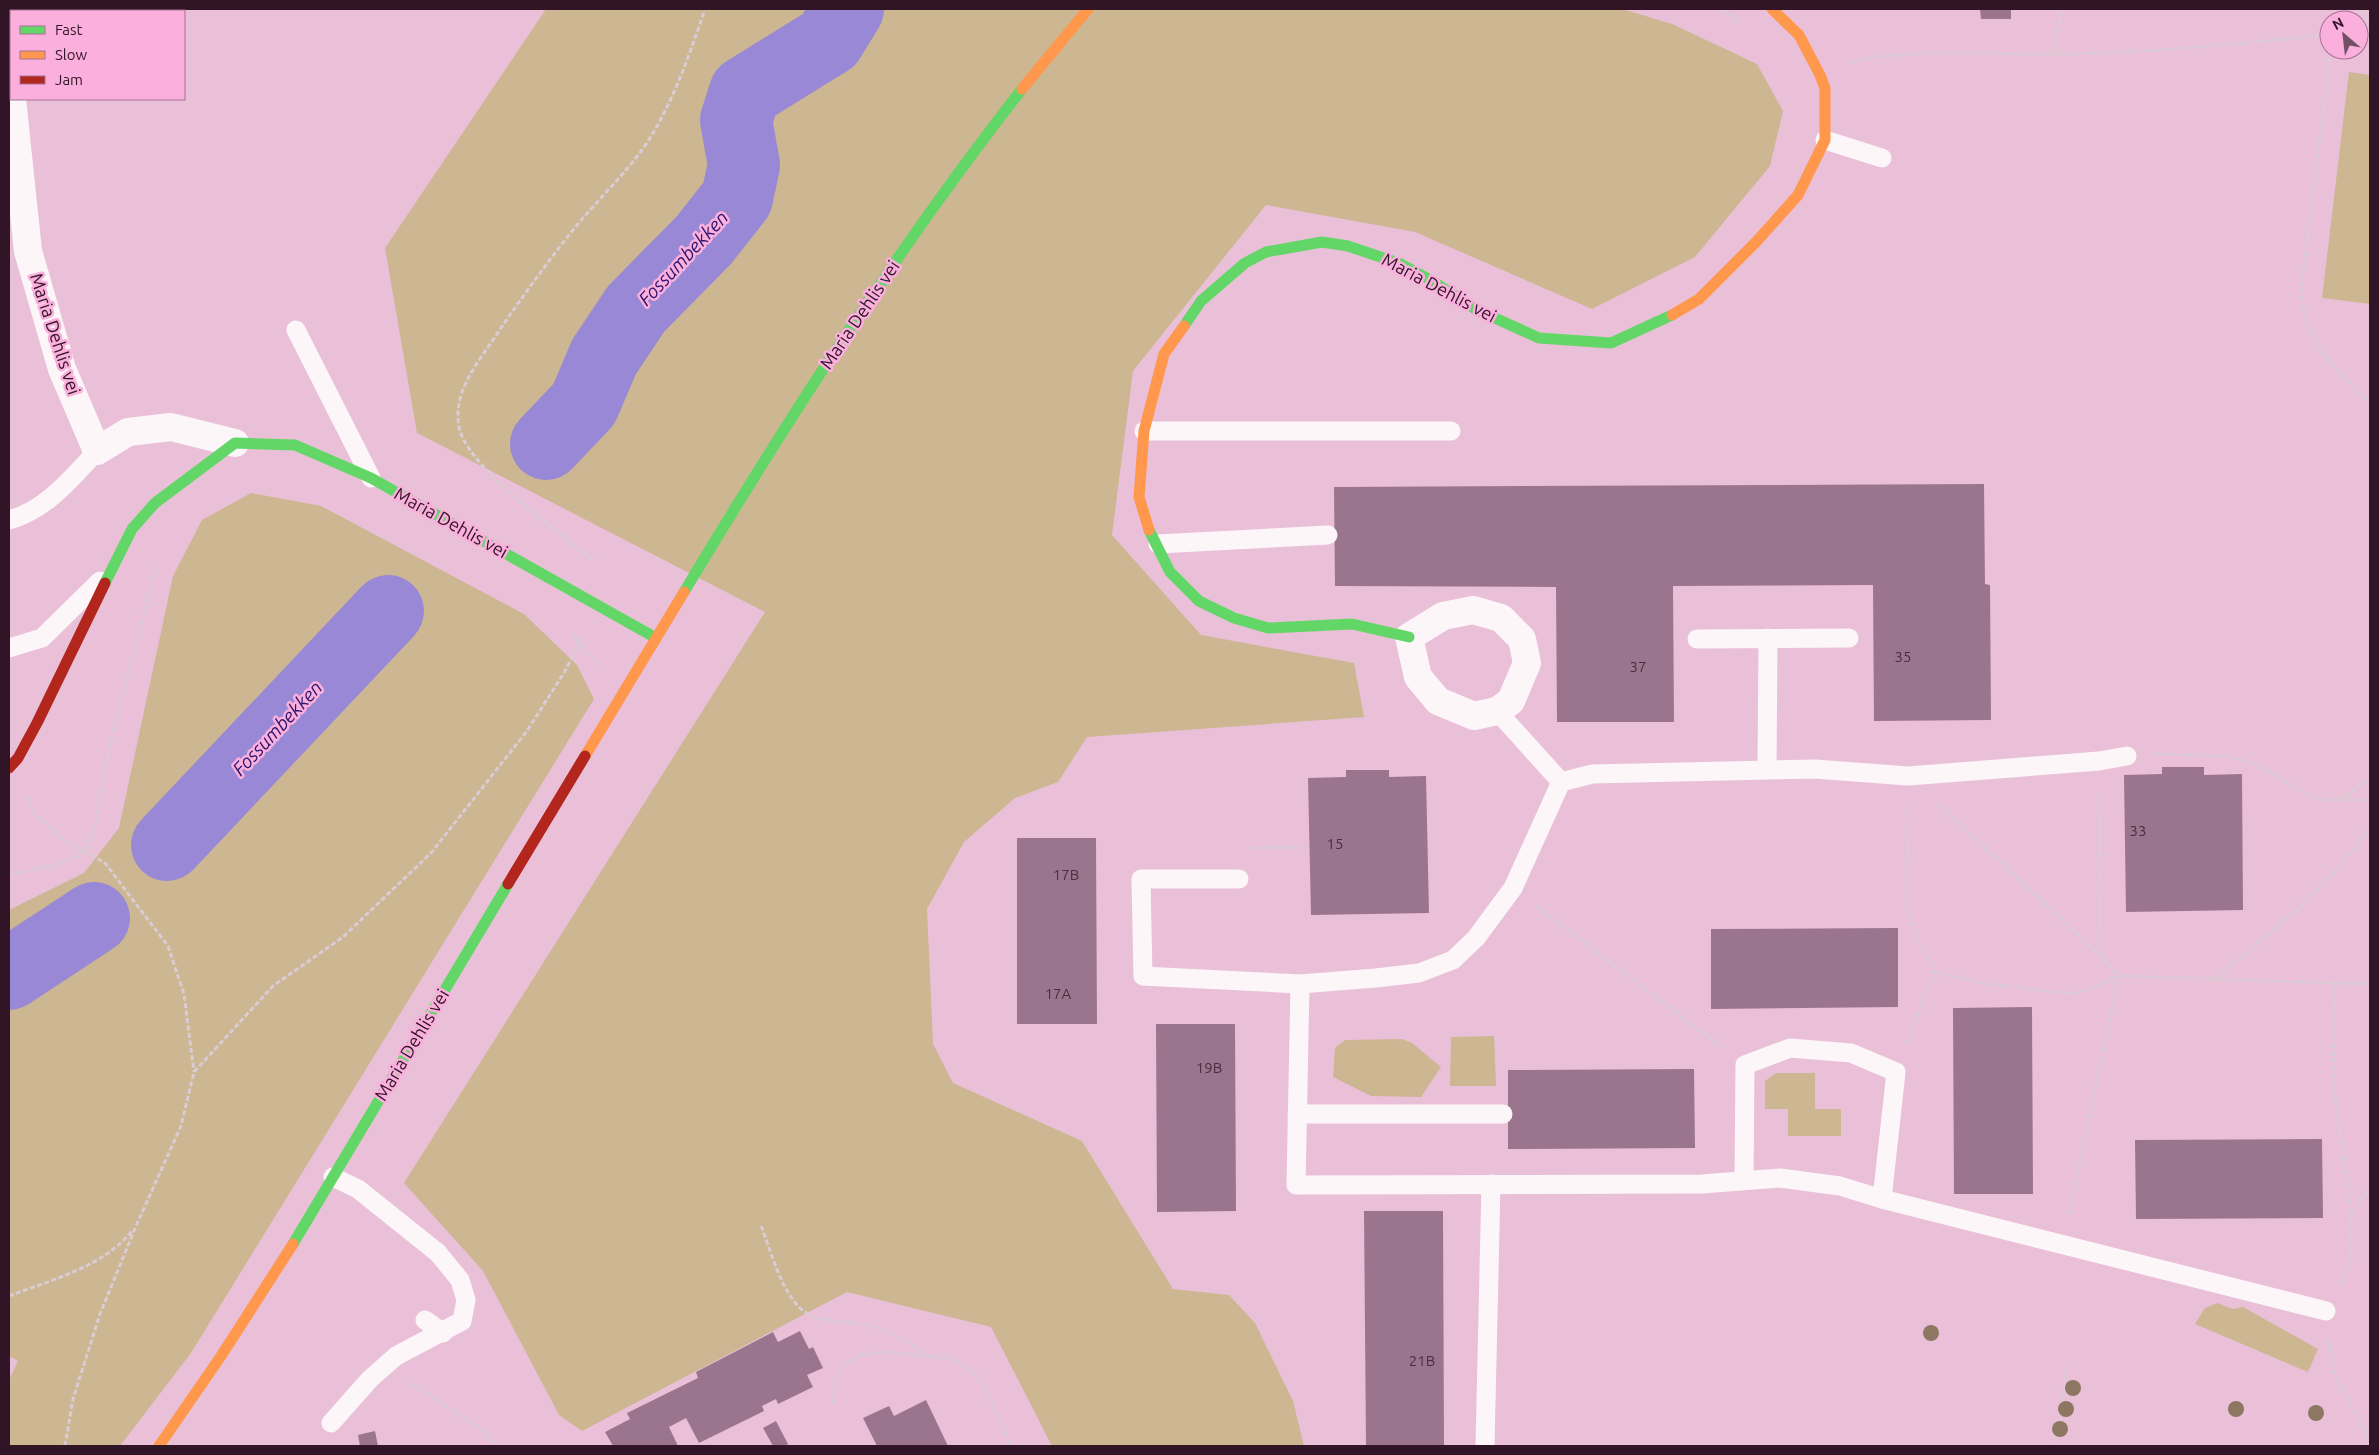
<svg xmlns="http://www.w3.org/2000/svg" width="2379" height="1455" viewBox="0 0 2379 1455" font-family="Ubuntu,sans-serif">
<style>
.green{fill:#cdb692}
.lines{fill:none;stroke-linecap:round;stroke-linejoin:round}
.river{stroke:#9888d5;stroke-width:72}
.building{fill:#9b758d}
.path{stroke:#d9ccd4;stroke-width:3;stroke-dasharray:5 2.5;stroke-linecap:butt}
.lane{stroke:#fcf6f9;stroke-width:19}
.street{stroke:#fcf6f9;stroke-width:28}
.fast{stroke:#63d668;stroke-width:11}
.slow{stroke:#ff974d;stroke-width:11}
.jam{stroke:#b3261e;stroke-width:11}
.tree{fill:#8d7762}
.labels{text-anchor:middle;stroke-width:5;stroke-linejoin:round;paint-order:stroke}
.number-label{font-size:15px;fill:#4c2d40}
.street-label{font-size:18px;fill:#311527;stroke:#fbafdc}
.water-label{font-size:19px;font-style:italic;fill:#29146f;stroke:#fbafdc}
</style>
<rect width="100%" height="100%" fill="#eac0d8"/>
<!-- green -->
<g class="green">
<path d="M546 9H1622L1672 24 1757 64 1783 111 1770 166 1695 257 1592 309 1415 232 1266 205 1133 371 1112 535 1201 635 1354 663 1364 717 1087 737 1058 782 1015 798 964 842 927 909 933 1044 953 1083 1082 1141 1173 1289 1229 1295 1255 1323 1293 1401 1304 1446H1052L991 1327 847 1292 582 1431 559 1415 483 1271 404 1183 765 612 417 433 385 248Z"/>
<path d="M2349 72 2370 75V304L2322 298Z"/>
<path d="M251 493 321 506 524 614 577 665 594 699 191 1353 120 1446H9V1380L18 1361 9 1356V910L84 873 119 828 173 576 202 520Z"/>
<path d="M1494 1036 1496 1086H1450L1451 1037Z"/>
<path d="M1402 1039 1412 1043 1441 1067 1421 1097 1371 1096 1333 1077 1335 1048 1345 1040Z"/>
<path d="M1776 1073H1815V1109H1841V1136H1788V1109H1765V1081Z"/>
<path d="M2217 1303 2233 1309 2243 1307 2318 1349 2308 1372 2195 1324 2205 1308Z"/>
</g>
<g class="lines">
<!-- river -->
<g class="river">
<path d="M546 444 584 404 604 357 636 309 704 240 737 198 744 165 736 120 745 92 829 40 848 9"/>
<path d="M167 845 388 611"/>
<path d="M9 974 94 918"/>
</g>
</g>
<!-- building -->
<g class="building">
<path d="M1980 9H2011V19H1981Z"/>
<path d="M1984 484 1985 584 1990 585 1991 720 1874 721 1873 585 1673 586 1674 722H1557L1556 587 1335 586 1334 487Z"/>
<path d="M2162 767H2204V775L2242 774 2243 910 2126 912 2124 775 2162 774Z"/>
<path d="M1346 770H1389V777L1426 776 1429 913 1311 915 1308 778 1346 777Z"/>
<path d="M1017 838H1096L1097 1024H1017Z"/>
<path d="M1898 928V1007L1711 1009V929Z"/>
<path d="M2032 1007 2033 1194H1954L1953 1008Z"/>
<path d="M1156 1024H1235L1236 1211 1157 1212Z"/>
<path d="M1694 1069 1695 1148 1508 1149V1070Z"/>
<path d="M2322 1139 2323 1218 2136 1219 2135 1140Z"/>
<path d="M1364 1211H1443L1444 1446H1366Z"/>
<path d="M800 1331 809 1349 813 1347 823 1368 807 1375 813 1387 778 1404 776 1399 762 1406 764 1411 699 1443 686 1418 669 1427 678 1446H613L605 1432 630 1419 627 1413 698 1378 696 1372 773 1332 778 1342Z"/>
<path d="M926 1400 948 1446H877L863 1418 889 1406 894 1416Z"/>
<path d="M776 1421 788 1444 785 1446H773L763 1428Z"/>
<path d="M375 1431 378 1446H360L358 1435Z"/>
</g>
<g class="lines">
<!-- path -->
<g class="path">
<path d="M1720 9 1740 22"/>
<path d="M2362 9 2368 31"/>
<path d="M2359 32 2370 31"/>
<path d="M2331 50 2301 290C2303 338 2336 373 2370 403"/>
<path d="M2053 54 2062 9"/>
<path d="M1851 62C1917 47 1985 55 2052 54 2145 54 2237 43 2329 35"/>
<path d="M593 560C559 532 478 474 462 436 457 426 457 410 460 399 466 376 482 356 495 337 519 301 546 264 573 230 595 203 621 178 642 150 671 109 689 56 705 9"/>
<path d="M572 633 598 665"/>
<path d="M2156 754 2225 756 2253 763 2302 792 2323 800H2370"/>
<path d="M2099 791 2101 955"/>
<path d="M28 796 32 812 62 838 105 863 168 946 184 994 194 1072"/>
<path d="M2339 801 2370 778"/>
<path d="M1939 805 2101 956 2119 976 2370 984"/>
<path d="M1246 848 1305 847"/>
<path d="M9 875 63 863 86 851 97 817 109 747 157 564"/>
<path d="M1536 906 1723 1048"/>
<path d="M1934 972 1986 984 2074 994 2099 986 2118 976"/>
<path d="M2215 979 2298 909 2337 869 2370 828"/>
<path d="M2335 983 2333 1080 2351 1212"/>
<path d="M1907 1044 1934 972 1917 939 1906 908 1909 806"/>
<path d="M2069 1214 2119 976"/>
<path d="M761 1226C772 1253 780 1289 801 1309 818 1324 847 1320 868 1325 889 1331 909 1341 926 1354"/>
<path d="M2340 1285 2351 1264V1213L2370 1187"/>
<path d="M9 1296C51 1280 103 1267 132 1231"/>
<path d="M2329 1340 2331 1367 2370 1443"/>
<path d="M412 1383 483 1431 498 1446"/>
<path d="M833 1404 835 1383 843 1365 861 1355 884 1352 955 1359 982 1380 1011 1446"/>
<path d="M65 1446 73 1399 100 1314 136 1226 181 1126 194 1072 273 986 343 937 431 853 527 731 565 671 583 636"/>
<path d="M2052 1446 2060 1421 2067 1363"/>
</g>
<!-- lane -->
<g class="lane">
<path d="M1825 140 1882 158"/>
<path d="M296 330 371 478"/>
<path d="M1144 431H1451"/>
<path d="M9 520C46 510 72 478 97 451"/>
<path d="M1158 544 1328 535"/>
<path d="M1697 639 1849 638"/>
<path d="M9 648 42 638 100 581"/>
<path d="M1497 711 1561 782"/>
<path d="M1767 770 1768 638"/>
<path d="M1239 879H1141L1143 976 1300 984 1376 978 1419 973 1453 960 1476 938 1513 888 1561 782 1592 774 1815 769 1908 776 2099 761 2127 756"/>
<path d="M1300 984 1296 1185 1702 1184 1780 1178 1840 1186 1882 1199 2326 1311"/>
<path d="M1297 1114H1503"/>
<path d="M1744 1180 1745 1065 1790 1048 1851 1053 1896 1072 1882 1199"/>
<path d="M425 1320 443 1333"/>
<path d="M331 1423 370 1379 396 1356 462 1321 466 1300 460 1280 438 1253 358 1189 333 1177"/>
<path d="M1485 1446 1491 1184"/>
</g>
<!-- street -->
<g class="street">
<path d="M9 70 11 93"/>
<path d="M12 99 28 251 62 369 97 451 128 432 171 427 235 443"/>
<path d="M1473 610 1501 618 1522 639 1527 663 1511 701 1497 711 1474 716 1438 701 1418 677 1409 637 1443 616Z"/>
</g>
<!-- fast -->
<g class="fast">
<path d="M1184 326 1201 301 1245 263 1266 252 1322 242 1348 246 1401 264 1434 282 1475 309 1539 338 1611 343 1672 315"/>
<path d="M1149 530 1170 572 1199 601 1234 618 1268 628 1352 624 1409 637"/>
<path d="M105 583 132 529 155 503 235 443 295 445 371 478 656 638"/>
<path d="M684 592C788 419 897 249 1022 89"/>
<path d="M293 1244 508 884"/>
</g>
<!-- slow -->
<g class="slow">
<path d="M1022 89 1088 9"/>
<path d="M1672 315 1699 299 1757 241 1798 195 1825 140V88L1820 75 1799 35 1772 9"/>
<path d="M1149 530 1139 497 1144 431 1164 354 1184 326"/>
<path d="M585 756 684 592"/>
<path d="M159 1446 221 1356 293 1244"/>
</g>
<!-- jam -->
<g class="jam">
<path d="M9 768 18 758 37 723 105 583"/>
<path d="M508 884 585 756"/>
</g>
</g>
<!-- trees -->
<g class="tree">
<circle cx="1931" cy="1333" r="8"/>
<circle cx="2073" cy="1388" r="8"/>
<circle cx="2066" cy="1409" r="8"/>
<circle cx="2236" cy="1409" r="8"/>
<circle cx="2316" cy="1413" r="8"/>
<circle cx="2060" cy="1429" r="8"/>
</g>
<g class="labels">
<!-- number labels -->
<g class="number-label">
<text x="1903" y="662">35</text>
<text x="1638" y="672">37</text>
<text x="2138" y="836">33</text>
<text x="1335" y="849">15</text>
<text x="1066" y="880">17B</text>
<text x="1058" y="999">17A</text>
<text x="1209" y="1073">19B</text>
<text x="1422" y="1366">21B</text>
</g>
<!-- street labels -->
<g class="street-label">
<text transform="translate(1439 288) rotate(28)" y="6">Maria Dehlis vei</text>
<text transform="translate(860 315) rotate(-56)" y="6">Maria Dehlis vei</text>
<text transform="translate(55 334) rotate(72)" y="6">Maria Dehlis vei</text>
<text transform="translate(451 523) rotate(29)" y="6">Maria Dehlis vei</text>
<text transform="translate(412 1045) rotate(-59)" y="6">Maria Dehlis vei</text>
</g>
<!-- water labels -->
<g class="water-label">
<text transform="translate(683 258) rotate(-47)" y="7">Fossumbekken</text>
<text transform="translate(277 728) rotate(-47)" y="7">Fossumbekken</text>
</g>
</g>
<!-- border -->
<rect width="2379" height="1455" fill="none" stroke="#311527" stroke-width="20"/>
<!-- legend -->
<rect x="10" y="10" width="175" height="90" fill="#fbafdc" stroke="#aa7194"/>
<rect x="20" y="26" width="25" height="8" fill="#63d668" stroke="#aa7194"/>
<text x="55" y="35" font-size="15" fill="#311527">Fast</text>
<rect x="20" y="51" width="25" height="8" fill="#ff974d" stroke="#aa7194"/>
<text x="55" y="60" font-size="15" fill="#311527">Slow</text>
<rect x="20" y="76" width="25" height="8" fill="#b3261e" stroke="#aa7194"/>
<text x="55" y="85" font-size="15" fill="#311527">Jam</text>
<!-- north arrow -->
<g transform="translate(2344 35) rotate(332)"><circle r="24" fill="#fbafdc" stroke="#aa7194"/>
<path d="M0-4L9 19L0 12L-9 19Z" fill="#725165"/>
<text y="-8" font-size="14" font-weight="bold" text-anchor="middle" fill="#311527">N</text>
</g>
</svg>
